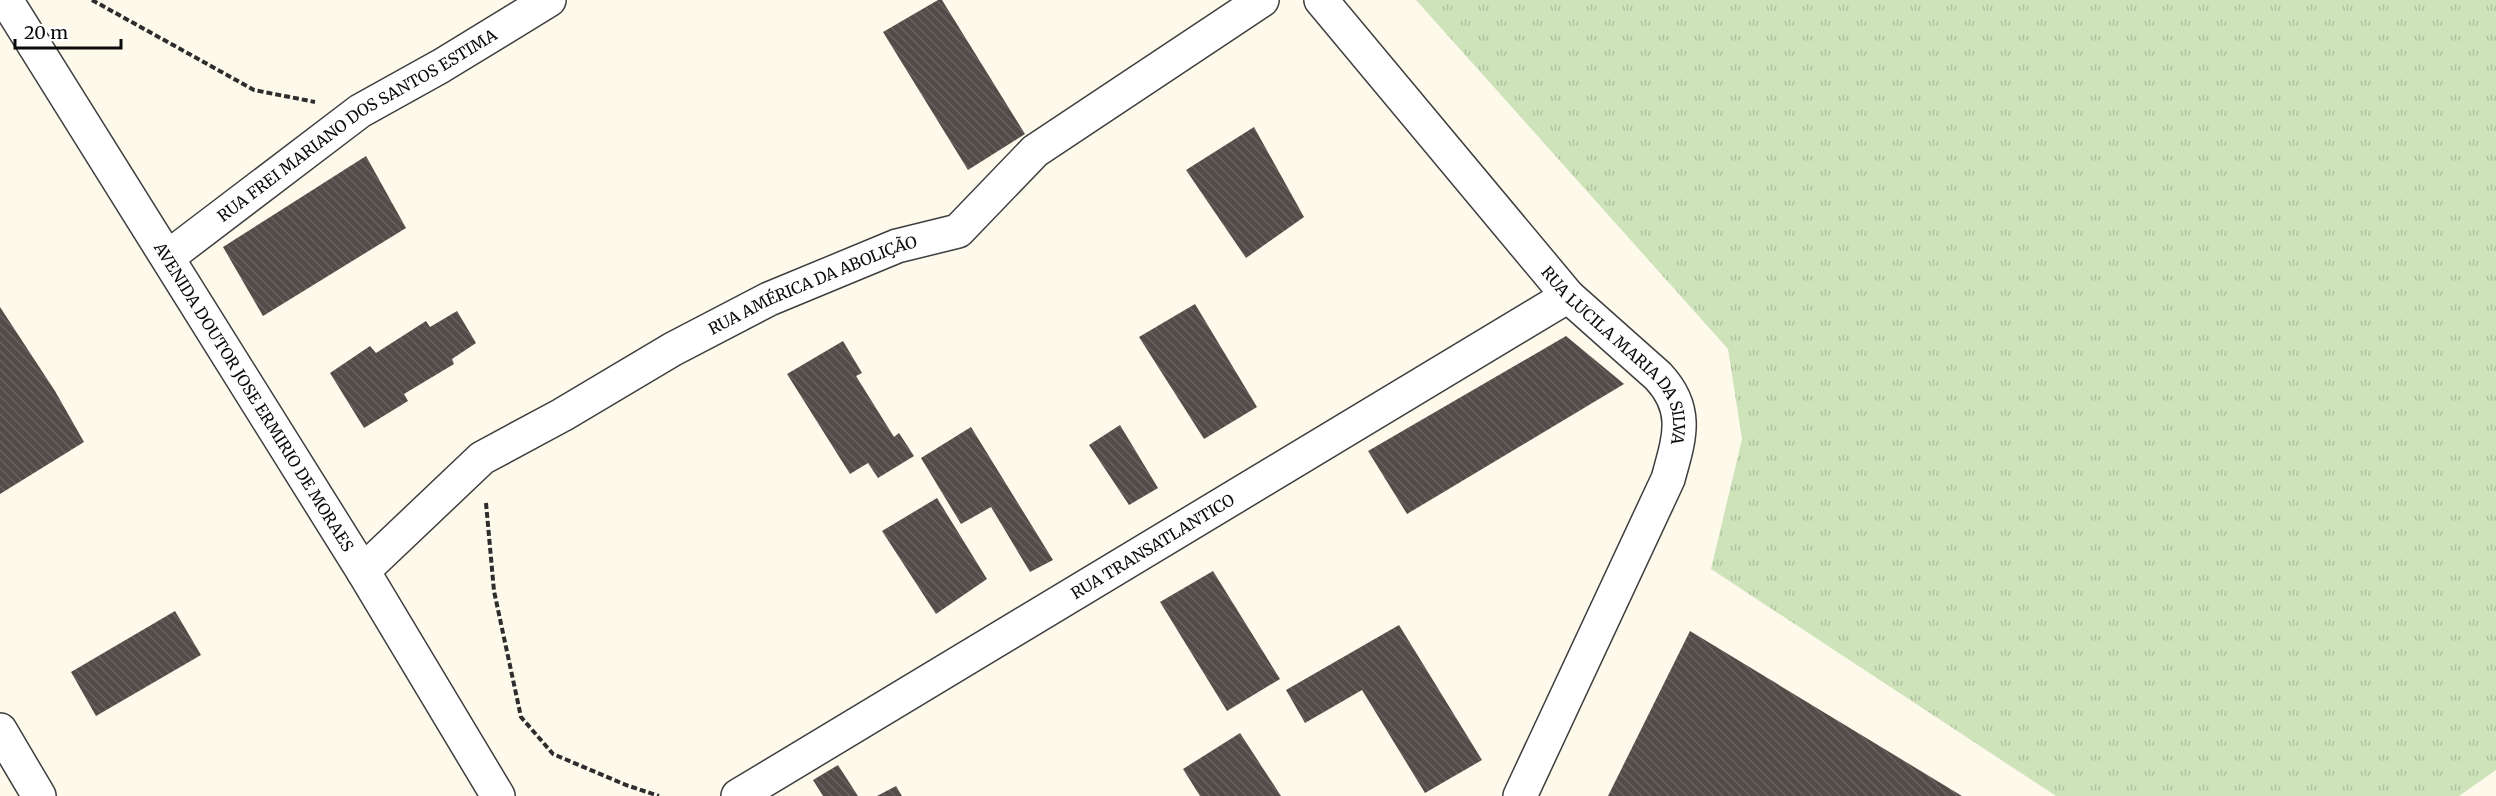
<svg xmlns="http://www.w3.org/2000/svg" width="2496" height="796" viewBox="0 0 2496 796" font-family="Merriweather,serif">
<style>
.grass{fill:url(#grass-tufts)}
.building{fill:url(#building-back-hatch)}
.lines{fill:none;stroke-linecap:round;stroke-linejoin:round}
.minor-casing{stroke:#3e3e3e;stroke-width:36}
.path{stroke:#2d2d2d;stroke-width:4;stroke-dasharray:6 3;stroke-linecap:butt}
.minor{stroke:#fff;stroke-width:33}
.labels{text-anchor:middle;stroke-width:6;stroke-linejoin:round;paint-order:stroke}
.street-label{font-size:16px;fill:#0b0b0b;stroke:#fff}
</style>
<defs>
<pattern id="grass-tufts" width="24" height="20" patternUnits="userSpaceOnUse" patternTransform="scale(1.5)"><rect width="24" height="20" fill="#cee3ba"/><path d="M3 7l-1-3M5 7V3M7 7l1-3M15 17l-1-3M17 17v-4M19 17l1-3" fill="none" stroke="#b0c19f"/></pattern>
<pattern id="building-back-hatch" width="6" height="6" patternUnits="userSpaceOnUse" patternTransform="scale(1.5)"><rect width="6" height="6" fill="#534d49"/><path d="M-1 5l2 2M0 0l6 6M5-1l2 2" fill="none" stroke="#67625f"/></pattern>
</defs>
<rect width="100%" height="100%" fill="#fdfaec"/>
<!-- grass -->
<path class="grass" d="M1416 0H2496V770L2459 796H2056L1711 569 1742 439 1728 349Z"/>
<!-- building -->
<g class="building">
<path d="M938 0H942L1025 134 968 170 883 32Z"/>
<path d="M1254 127 1304 217 1246 258 1186 170Z"/>
<path d="M366 156 406 228 263 316 223 247Z"/>
<path d="M1195 304 1257 407 1204 439 1139 337Z"/>
<path d="M0 307 55 391 84 442 0 494Z"/>
<path d="M457 311 476 343 452 359 454 364 404 394 408 401 364 428 330 373 370 346 376 353 426 321 430 327Z"/>
<path d="M1566 336 1624 384 1407 514 1368 451Z"/>
<path d="M843 341 862 373 856 376 894 437 899 433 914 456 878 478 868 463 850 474 787 374Z"/>
<path d="M1120 425 1158 488 1129 505 1089 445Z"/>
<path d="M971 427 1053 560 1030 572 991 507 961 524 921 458Z"/>
<path d="M937 498 987 579 936 614 882 531Z"/>
<path d="M1213 571 1280 679 1227 711 1160 602Z"/>
<path d="M175 611 201 655 96 716 71 672Z"/>
<path d="M1399 625 1482 760 1425 793 1362 690 1305 723 1286 690Z"/>
<path d="M1690 631 1962 796H1608Z"/>
<path d="M1240 733 1281 796H1200L1183 769Z"/>
<path d="M838 765 858 796H823L813 780Z"/>
<path d="M896 786 902 796H877Z"/>
</g>
<g class="lines">
<defs>
<g id="minor">
<path id="s1" d="M6 0 363 571 498 796"/>
<path id="s2" d="M1321 0 1568 296 1658 376C1690 410 1679 439 1668 479L1520 796"/>
<path id="s3" d="M168 257 360 111 441 66 549 0"/>
<path id="s4" d="M363 571 482 458 562 415 673 349 769 299 897 246 958 231 1035 151 1262 0"/>
<path d="M0 730 39 796"/>
<path id="s5" d="M738 796 1568 296"/>
</g>
</defs>
<!-- minor casing -->
<use href="#minor" class="minor-casing"/>
<!-- path -->
<g class="path">
<path d="M92 0 254 90 315 102"/>
<path d="M486 503 494 591 521 717 553 754 626 785 659 796"/>
</g>
<!-- minor -->
<use href="#minor" class="minor"/>
</g>
<g class="labels">
<!-- street labels -->
<g class="street-label">
<text dy="6" stroke="none"><textPath href="#s3" startOffset="231">RUA FREI MARIANO DOS SANTOS ESTIMA</textPath></text>
<text dy="6" stroke="none"><textPath href="#s4" startOffset="538">RUA AMÉRICA DA ABOLIÇÃO</textPath></text>
<text dy="6" stroke="none"><textPath href="#s2" startOffset="465">RUA LUCILA MARIA DA SILVA</textPath></text>
<text dy="6" stroke="none"><textPath href="#s1" startOffset="468">AVENIDA DOUTOR JOSE ERMIRIO DE MORAES</textPath></text>
<text dy="6" stroke="none"><textPath href="#s5" startOffset="484">RUA TRANSATLANTICO</textPath></text>
</g>
</g>
<!-- scale -->
<path d="M15 39v9h106v-9" fill="none" stroke="#0b0b0b" stroke-width="3"/>
<text x="24" y="39" font-size="18" fill="#0b0b0b" stroke="#ffffff" stroke-width="4.5" paint-order="stroke">20 m</text>
</svg>
